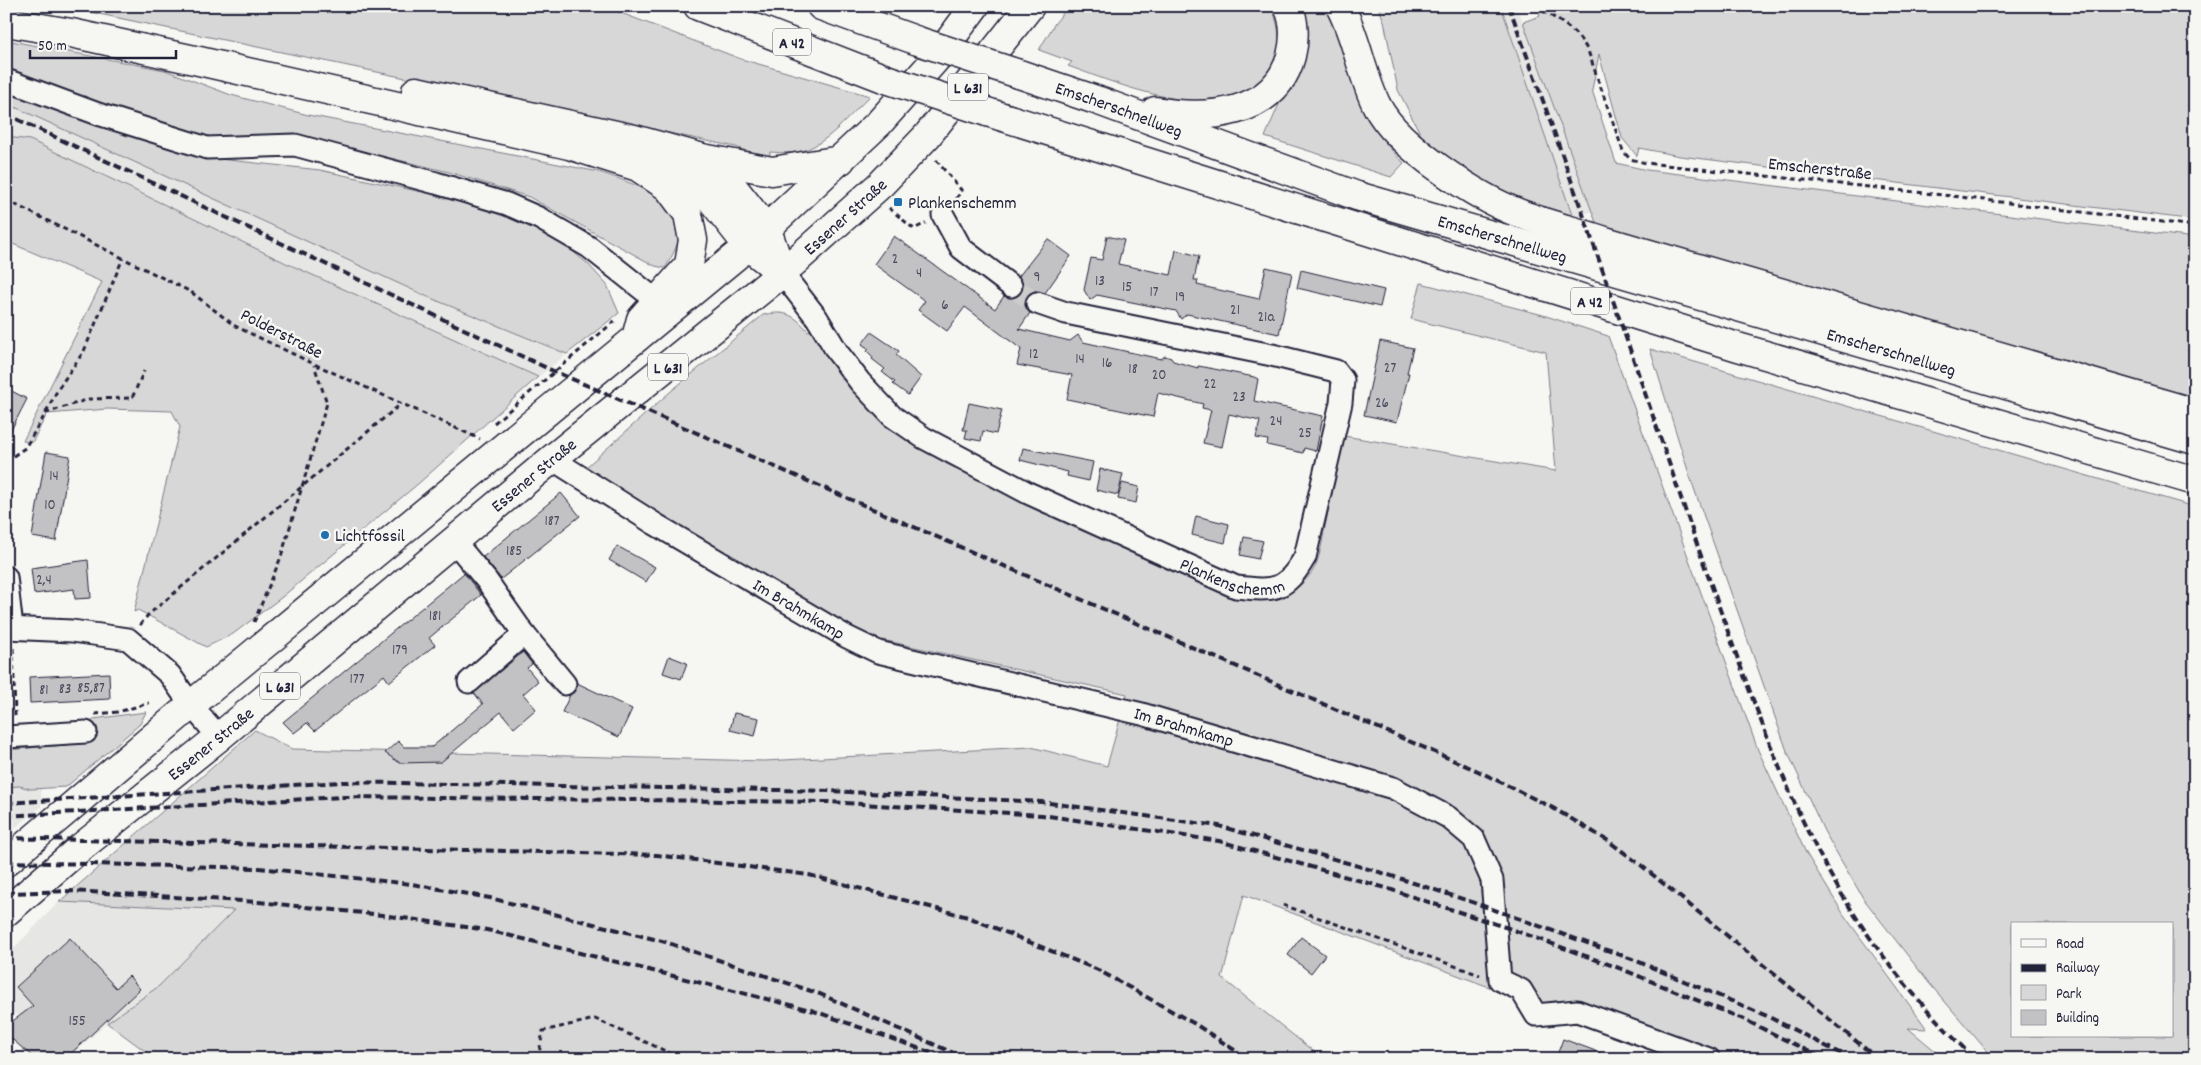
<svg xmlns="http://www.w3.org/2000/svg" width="2201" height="1065" viewBox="0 0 2201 1065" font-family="Dekko,sans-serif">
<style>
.built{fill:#e6e6e4}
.green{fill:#d7d7d7;stroke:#7c7c89;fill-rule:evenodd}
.building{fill:#c2c2c4;stroke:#22223b}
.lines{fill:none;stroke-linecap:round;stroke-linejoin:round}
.minor-tunnel{stroke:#cccccd;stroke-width:21;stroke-dasharray:21 11;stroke-linecap:butt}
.minor-casing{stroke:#22223b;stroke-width:25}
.major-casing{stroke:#22223b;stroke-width:31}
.highway-casing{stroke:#22223b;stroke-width:31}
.path{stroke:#22223b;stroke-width:3;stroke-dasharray:5 4;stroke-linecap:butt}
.minor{stroke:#f6f6f2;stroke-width:21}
.major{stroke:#f6f6f2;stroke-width:28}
.highway{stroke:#f6f6f2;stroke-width:28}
.rail{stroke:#22223b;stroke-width:4;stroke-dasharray:8 4;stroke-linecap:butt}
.highway-bridge-casing{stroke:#22223b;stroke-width:31;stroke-linecap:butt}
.highway-bridge{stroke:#f6f6f2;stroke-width:28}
.poi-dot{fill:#1f6fb2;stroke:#f6f6f2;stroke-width:2}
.labels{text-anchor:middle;stroke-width:5;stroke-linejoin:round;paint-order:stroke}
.number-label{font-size:15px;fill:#4a4a5d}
.shield{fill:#f6f6f2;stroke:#626272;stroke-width:1}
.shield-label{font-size:16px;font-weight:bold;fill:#22223b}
.street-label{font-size:18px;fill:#22223b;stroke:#f6f6f2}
.poi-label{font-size:18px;fill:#22223b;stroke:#f6f6f2;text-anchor:start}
</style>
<rect width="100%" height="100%" fill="#f6f6f2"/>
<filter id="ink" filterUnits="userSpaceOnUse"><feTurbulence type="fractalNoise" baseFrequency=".02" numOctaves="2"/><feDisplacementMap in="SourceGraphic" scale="10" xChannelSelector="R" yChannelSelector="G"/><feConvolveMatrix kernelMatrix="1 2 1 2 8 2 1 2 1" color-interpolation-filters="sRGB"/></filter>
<g filter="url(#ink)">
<!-- built -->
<g class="built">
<path d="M1501 6H1517L1593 211 1573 218Z"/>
<path d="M6 102 567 354 538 377 286 263 30 140 15 138 6 134Z"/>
<path d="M19 786 31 789H41V807L6 835V787Z"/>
<path d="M59 902 234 910 159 986 107 1023 74 1053 34 1010 23 1019 15 1014 6 1020V956Z"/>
</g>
<!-- green -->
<g class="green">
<path d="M61 6H603L741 59 870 96C852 113 834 136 812 147 799 154 784 153 770 152L769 161 736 147Z"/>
<path d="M1069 6H1271C1280 27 1283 48 1271 68 1231 133 1122 85 1068 66L1072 62 1039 50 1055 23Z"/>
<path d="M1296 6H1323C1334 20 1339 35 1345 51 1360 92 1371 133 1404 163L1391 177 1265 137 1288 83Z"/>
<path d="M1378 6H1501L1573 218 1504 197 1426 145 1398 90 1384 21Z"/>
<path d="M1537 6H2195V220L1680 156 1639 148 1637 156 1622 138 1599 54 1592 90 1616 163 1647 170 2195 238V404L1598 228 1523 22 1540 16Z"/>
<path d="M6 40 165 70 231 95 308 115 599 172C620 179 675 196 680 221 683 237 673 255 665 268L655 266 529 197 449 172 290 134 242 138 203 137 6 74Z"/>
<path d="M6 86 219 159 320 170 454 199 524 223 565 245 588 264 607 285 619 313 567 354 428 297 6 103Z"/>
<path d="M6 134 15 138 30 140 286 263 538 377 419 483 282 597 233 634 206 647 138 610 134 612 180 427 172 411 107 409 47 414 32 443 23 441 102 282 6 241Z"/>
<path d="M1421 283 1543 315 1608 336 1758 750 1806 853 1844 915 1927 1029 1908 1028 1945 1059H1681L1244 895 1222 978 1323 1059H156L107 1023 159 986 234 910 59 902 255 730 292 749 764 761 1031 747 1107 766 1127 694 869 637 584 469 670 392 763 315C784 310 794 314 808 331L815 329 905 437 947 464 1234 594C1264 606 1293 599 1312 572 1320 560 1322 541 1325 527 1331 497 1338 467 1344 436L1556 471 1546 352 1411 319Z"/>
<path d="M1650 349 2195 507V1059H1994L1929 983 1863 898 1824 831 1787 751 1690 477ZM2012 924H2172V1036H2012Z"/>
<path d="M146 712 140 724 66 787 31 789 19 786 6 787V750L87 743 93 719Z"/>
</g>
<!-- building -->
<g class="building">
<path d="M894 236 995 309 1004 296 1010 298 1021 294 1023 287 1019 276 1048 239 1071 256 1045 293 1035 291 1028 294 1025 305 1030 313 1019 329 1070 341 1078 335 1083 342 1161 359 1165 356 1171 358 1173 361 1198 368V366L1204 367 1254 377 1258 379 1254 401 1323 416 1316 451 1304 448 1303 453 1267 445 1268 440 1256 438 1260 421 1229 414 1222 447 1203 443 1211 410 1202 408 1203 404 1158 393 1153 417 1067 399 1072 375 1017 365 1021 349 965 307 947 331 918 310 925 301 874 264Z"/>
<path d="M1107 236 1124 240 1118 264 1171 275 1176 250 1199 256 1194 280H1198L1197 285 1259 299 1266 267 1292 273 1279 334 1187 314 1181 319 1176 311 1097 295 1090 300 1084 290 1091 258 1102 260Z"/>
<path d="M1301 270 1384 290 1380 307 1297 288Z"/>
<path d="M871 332 899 351 896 355 921 377 908 395 893 384 895 382 882 372 885 369 872 359 873 357 867 351 869 349 862 344Z"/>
<path d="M1380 341 1413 348 1407 373H1409L1397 422 1364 415Z"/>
<path d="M6 388 27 399 6 440Z"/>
<path d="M969 403 1002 410 996 434 983 431 981 441 965 438 967 430H963Z"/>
<path d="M1023 448 1093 462 1089 481 1067 476 1068 472 1020 460Z"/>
<path d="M46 452 70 456 56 541 32 537Z"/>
<path d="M1100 469 1123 474 1118 495 1096 490Z"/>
<path d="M1122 483 1139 487 1136 503 1118 499Z"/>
<path d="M561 493 580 516 501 579 483 557Z"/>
<path d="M1196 516 1229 524 1225 543 1192 535Z"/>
<path d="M1244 537 1263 541 1258 559 1240 555Z"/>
<path d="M617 546 655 567 646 582 609 560Z"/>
<path d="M88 560 91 598 75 599 74 589 34 594 31 568Z"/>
<path d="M464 573 481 595 429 638 435 645 389 682 384 675 315 731 307 723 294 733 283 722Z"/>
<path d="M523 652 532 664 527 668 538 681 523 694 536 709 514 728 501 712 441 762 400 763 385 753 398 741 404 747H432L483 704 474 693Z"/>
<path d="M669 656 687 663 681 679 663 673Z"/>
<path d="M109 673 110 699 30 703 29 677Z"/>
<path d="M577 683 632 709 619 737 562 712 570 695 576 689Z"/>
<path d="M734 713 759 718 755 736 730 730Z"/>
<path d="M1301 937 1325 955 1311 973 1288 955Z"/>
<path d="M70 938 116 988 129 976 140 989 65 1059H35L6 1034V1026L33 1006 16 987Z"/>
<path d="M1563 1039 1612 1057V1059H1567L1557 1055Z"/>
</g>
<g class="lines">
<!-- minor-tunnel -->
<path class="minor-tunnel" d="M1011 286 1037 303"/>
<defs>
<g id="minor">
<path d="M6 80 98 114 207 148 295 145 436 183 507 204 539 218 589 247 647 293 655 303"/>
<path d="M943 215 961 248 1011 286"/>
<path id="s1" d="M782 273 817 318 838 353 860 382 892 416 924 438 1028 493 1236 587C1274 591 1285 592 1305 557L1341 403 1343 380 1336 371 1272 355 1066 313 1037 303"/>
<path id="s2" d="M552 459 655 524 847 637 878 652 1142 714 1393 788 1448 817 1474 839 1492 880 1500 980 1521 990 1536 1015 1577 1011 1709 1059"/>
<path d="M454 541 487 581 524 634 469 682"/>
<path d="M6 577 12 627"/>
<path d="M6 628 72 631 128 639 170 675 191 705 219 737"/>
<path d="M524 634 565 684"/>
<path d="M6 737 86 732"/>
</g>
<g id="major">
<path d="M6 862 191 705 748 246 879 123 935 60 975 6"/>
<path id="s3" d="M6 912 79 849 219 737 552 459 782 273 881 184 927 136 1030 6"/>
</g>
<g id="highway">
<path d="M698 6 886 79"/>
<path d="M821 6 918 41"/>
<path d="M1340 6C1357 38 1361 74 1377 106 1398 147 1478 198 1521 214 1549 225 1579 232 1608 242L2195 413"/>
<path d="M6 22 71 33 199 61 569 145 638 167 668 187 688 214 693 240 689 265 641 319 636 338"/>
<path id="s4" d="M1019 74 1099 101 1357 196 2195 440"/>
<path d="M416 91 634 139 699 157 725 177 767 230 782 273"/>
<path d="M1155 111C1206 120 1275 116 1291 56 1295 40 1295 21 1288 6"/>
<path d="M987 112 1738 347 2195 481"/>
<path d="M702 158 772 171 841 160"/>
<path d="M656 161 695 186 711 199 748 246 782 273"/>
</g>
</defs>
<!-- minor casing -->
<use href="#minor" class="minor-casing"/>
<!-- major casing -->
<use href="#major" class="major-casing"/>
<!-- highway casing -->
<use href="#highway" class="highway-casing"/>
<!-- path -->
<g class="path">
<path d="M1535 6C1557 20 1575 27 1588 51L1623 151 1630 159 1646 163 1952 196 2195 226"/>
<path d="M936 160 962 191 955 200"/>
<path d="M6 200 191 292 235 326 314 364 480 439"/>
<path d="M889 208 914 229 926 223"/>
<path d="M46 412 58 389 84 351 123 258"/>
<path d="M494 423 617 319"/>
<path d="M6 461 25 448 46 413 89 399 132 398 144 371"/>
<path d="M254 622 281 557 327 403 314 365"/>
<path d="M140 625 148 615 401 404"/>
<path d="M13 648 15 717"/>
<path d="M95 714 118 712 149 703"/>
<path d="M1283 905 1480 975"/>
<path d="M538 1059 543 1031 595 1019 683 1059"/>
</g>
<!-- minor -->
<use href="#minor" class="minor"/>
<!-- major -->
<use href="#major" class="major"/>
<!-- highway -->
<use href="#highway" class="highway"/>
<!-- rail -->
<g class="rail">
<path d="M1509 6C1564 158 1617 311 1669 463 1695 539 1721 614 1749 689 1777 764 1806 838 1849 906 1883 961 1928 1014 1975 1059"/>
<path d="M6 114 549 369 1478 771 1553 808 1607 840 1642 866 1878 1059"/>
<path d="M6 803 343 782 830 791 1042 802 1219 826 1386 874 1475 903 1632 959 1767 1016 1851 1059"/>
<path d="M6 816 341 797 828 802 1042 815 1219 841 1386 888 1511 929 1619 968 1743 1019 1824 1059"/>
<path d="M6 838 657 855 809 875 968 917 1098 970 1195 1024 1248 1059"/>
<path d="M6 862 259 868 412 884 490 898 662 941 820 994 967 1059"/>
<path d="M6 893 71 891 259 902 382 915 487 930 811 1010 949 1059"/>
</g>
<defs>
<g id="highway-bridge">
<path d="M918 41 1019 74"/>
<path d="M886 79 987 112"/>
</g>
</defs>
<!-- highway-bridge casing -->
<use href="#highway-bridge" class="highway-bridge-casing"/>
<!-- highway-bridge -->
<use href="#highway-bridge" class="highway-bridge"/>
</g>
</g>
<!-- markers -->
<g class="poi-dot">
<rect x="893" y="197" width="10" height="10" rx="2.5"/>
<circle cx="325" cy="535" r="5"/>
</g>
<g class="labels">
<!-- number labels -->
<g class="number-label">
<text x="895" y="263">2</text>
<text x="919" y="277">4</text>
<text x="1037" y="281">9</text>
<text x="1100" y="285">13</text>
<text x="1127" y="291">15</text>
<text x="1154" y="296">17</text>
<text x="1180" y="301">19</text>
<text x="945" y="309">6</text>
<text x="1235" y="314">21</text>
<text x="1266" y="321">21a</text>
<text x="1034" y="358">12</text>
<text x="1080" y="363">14</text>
<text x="1107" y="367">16</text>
<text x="1390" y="372">27</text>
<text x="1133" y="373">18</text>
<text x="1159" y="379">20</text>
<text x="1210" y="388">22</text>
<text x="1239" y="401">23</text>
<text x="1382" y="407">26</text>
<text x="1276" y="425">24</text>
<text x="1305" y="437">25</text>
<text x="54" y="480">14</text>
<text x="50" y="509">10</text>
<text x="552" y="525">187</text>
<text x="514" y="555">185</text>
<text x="44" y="584">2,4</text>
<text x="435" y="620">181</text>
<text x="400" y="654">179</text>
<text x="357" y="683">177</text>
<text x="91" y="692">85,87</text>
<text x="65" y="693">83</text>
<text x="44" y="694">81</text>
<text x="77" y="1025">155</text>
</g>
<!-- shield labels -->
<g class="shield">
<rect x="773" y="28.5" width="38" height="27" rx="4"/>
<rect x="948" y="73.5" width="40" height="27" rx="4"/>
<rect x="1571" y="287.5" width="38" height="27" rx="4"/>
<rect x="648" y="353.5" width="40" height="27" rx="4"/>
<rect x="260" y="672.5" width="40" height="27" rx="4"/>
</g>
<g class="shield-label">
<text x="792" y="48">A 42</text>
<text x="968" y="93">L 631</text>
<text x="1590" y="307">A 42</text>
<text x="668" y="373">L 631</text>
<text x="280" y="692">L 631</text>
</g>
<!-- street labels -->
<g class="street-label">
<text dy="6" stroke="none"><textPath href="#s4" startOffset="106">Emscherschnellweg</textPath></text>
<text transform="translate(1820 168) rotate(6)" y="6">Emscherstraße</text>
<text dy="6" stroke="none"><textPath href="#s3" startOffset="1090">Essener Straße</textPath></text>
<text dy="6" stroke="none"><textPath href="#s4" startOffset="511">Emscherschnellweg</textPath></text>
<text transform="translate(282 333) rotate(27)" y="6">Polderstraße</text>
<text dy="6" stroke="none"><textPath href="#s4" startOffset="916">Emscherschnellweg</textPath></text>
<text dy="6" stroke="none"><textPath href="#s3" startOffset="685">Essener Straße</textPath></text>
<text dy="6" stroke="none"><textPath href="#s1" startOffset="560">Plankenschemm</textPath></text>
<text dy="6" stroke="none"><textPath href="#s2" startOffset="289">Im Brahmkamp</textPath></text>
<text dy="6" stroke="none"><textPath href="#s2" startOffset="694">Im Brahmkamp</textPath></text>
<text dy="6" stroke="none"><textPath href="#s3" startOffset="265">Essener Straße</textPath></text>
</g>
<!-- poi labels -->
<g class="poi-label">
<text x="908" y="208">Plankenschemm</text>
<text x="335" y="541">Lichtfossil</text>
</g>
</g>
<!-- margin -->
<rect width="2201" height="1065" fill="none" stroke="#f6f6f2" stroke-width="25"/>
<rect x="12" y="12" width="2176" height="1040" fill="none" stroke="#22223b" stroke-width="2" filter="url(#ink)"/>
<!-- legend -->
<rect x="2011" y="922" width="162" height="115" fill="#f6f6f2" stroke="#a1a1a9"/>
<rect x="2021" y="939" width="25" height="8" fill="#f6f6f2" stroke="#a1a1a9"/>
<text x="2056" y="948" font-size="15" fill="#22223b">Road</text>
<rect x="2021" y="964" width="25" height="8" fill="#22223b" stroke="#a1a1a9"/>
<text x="2056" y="972" font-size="15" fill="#22223b">Railway</text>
<rect x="2021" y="985" width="25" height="15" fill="#d7d7d7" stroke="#a1a1a9"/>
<text x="2056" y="998" font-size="15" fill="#22223b">Park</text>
<rect x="2021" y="1010" width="25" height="15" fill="#c2c2c4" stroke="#a1a1a9"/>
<text x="2056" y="1022" font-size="15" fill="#22223b">Building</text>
<!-- scale -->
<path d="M30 50v8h146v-8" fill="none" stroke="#22223b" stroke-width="2.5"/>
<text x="38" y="50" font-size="15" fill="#22223b" stroke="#f6f6f2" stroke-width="4" paint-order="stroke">50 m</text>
</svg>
